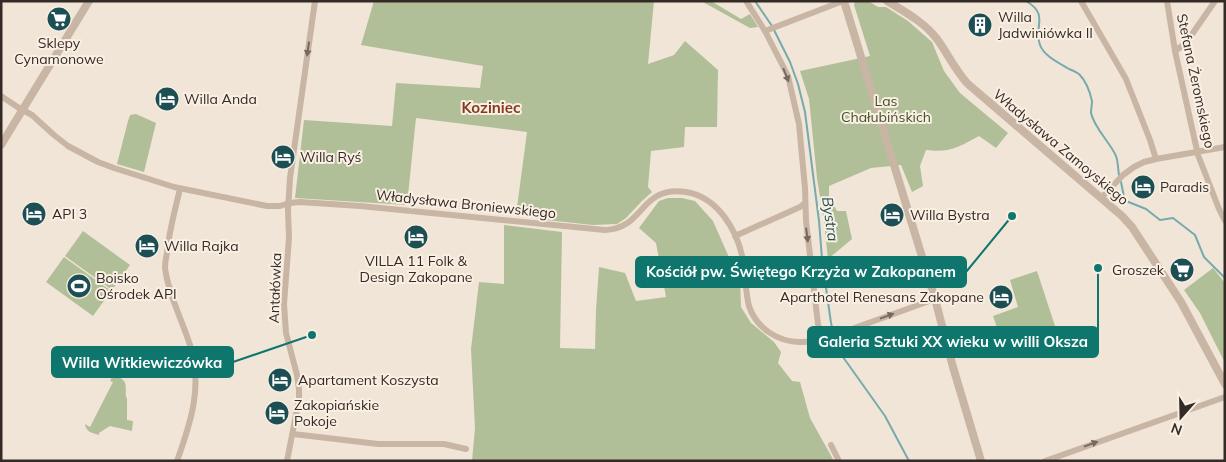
<svg xmlns="http://www.w3.org/2000/svg" width="1226" height="462" viewBox="0 0 1226 462" font-family="Mulish,sans-serif">
<style>
.green{fill:#b1bf98}
.lines{fill:none;stroke-linecap:round;stroke-linejoin:round}
.stream{stroke:#77aaad;stroke-width:2}
.minor{stroke:#c8b5a4;stroke-width:6}
.tertiary{stroke:#c8b5a4;stroke-width:8}
.oneway{fill:#77695f}
.labels{text-anchor:middle;stroke-width:4;stroke-linejoin:round;paint-order:stroke}
.poi-label{font-size:14px;fill:#342a26;stroke:#f9efe3;text-anchor:start}
.street-label{font-size:14px;fill:#342a26;stroke:#f9efe3}
.park-label{font-size:14px;fill:#42512a;stroke:#f9efe3}
.neighbourhood-label{font-size:15px;font-weight:bold;fill:#82391f;stroke:#f9efe3}
.water-label{font-size:15px;font-style:italic;fill:#1c4f54;stroke:#f9efe3}
.leader{fill:none;stroke:#0f766e;stroke-width:2}
.callout-dot{fill:#0f766e;stroke:#f9efe3;stroke-width:2}
.callout{fill:#0f766e;stroke:#0f766e;stroke-width:2}
.callout-label{font-size:15px;text-anchor:middle;font-weight:bold;fill:#fff}
</style>
<rect width="100%" height="100%" fill="#f1e5d7"/>
<!-- green -->
<g class="green">
<path d="M374 1H654L648 64 674 55 685 41 718 70 717 127H685L684 147 651 151 648 187 652 192 642 201 626 218 617 224 593 225 537 219 531 212 526 211 518 217 516 215 527 132 416 118 407 205 295 198 304 120 392 126 396 83 480 88 483 66 361 45Z"/>
<path d="M701 1H711L741 19 750 14 758 27 750 28Z"/>
<path d="M855 1H868L878 7H886L908 21 932 42 944 71 960 93 1008 133 996 148 979 136C958 147 951 153 926 150L920 166 923 186 912 192 901 165 871 168 829 186V197L837 211H846L852 239 828 259 824 222 817 178 809 99 800 71 870 56 854 5Z"/>
<path d="M136 114 156 123 144 172 117 164 128 121 130 115Z"/>
<path d="M668 198H682L695 201 713 221 732 264 740 276 741 307 751 323 774 342 781 352 778 363 792 381 800 382 810 418 834 461H472L475 428 471 349 479 282 504 284V225L562 232 560 348 595 349 596 310 599 267 625 273 636 301 666 297 656 243 639 228 659 201Z"/>
<path d="M83 231 130 265 112 290 65 256Z"/>
<path d="M64 257 111 291 93 316 46 282Z"/>
<path d="M1213 268 1225 283V363L1200 313 1184 290Z"/>
<path d="M1037 271 1055 326 1003 345 993 316 1018 307 1010 280Z"/>
<path d="M116 374 115 376C129 380 125 386 126 397L127 398V420L133 421 132 431 110 426 99 433V435C92 433 86 432 85 424L90 427 113 382 110 381 113 375Z"/>
</g>
<g class="lines">
<!-- stream -->
<g class="stream">
<path d="M755 1 772 26"/>
<path d="M1026 1C1050 15 1033 27 1040 45 1044 56 1059 63 1069 69 1072 70 1076 72 1079 74 1086 81 1090 92 1092 101 1092 105 1091 109 1091 113 1094 128 1110 142 1116 156 1118 161 1118 169 1119 175"/>
<path d="M774 30 790 62 798 84 805 112 819 221 822 259 831 323 835 341 843 357 885 416 909 461"/>
<path d="M1121 182 1124 197 1126 201 1146 209 1160 220 1173 218 1195 235 1204 257 1225 278"/>
</g>
<!-- minor -->
<g class="minor">
<path d="M746 1 765 31 788 76 799 124 805 188 806 221 818 324 822 338"/>
<path d="M1081 1 1126 79 1150 140 1156 159"/>
<path d="M1167 1 1175 51 1198 155 1219 209 1225 221"/>
<path d="M765 31 843 1"/>
<path d="M1175 51 1186 43 1215 1"/>
<path d="M1 96 19 108 32 115 54 135 68 146 98 162 114 168 174 187 267 206H280L289 203 300 202 360 206 605 230C645 229 639 185 686 192 718 197 738 231 743 261 746 275 745 291 749 306 756 328 779 343 802 342 821 342 842 333 860 326 885 317 910 308 935 299"/>
<path d="M1102 197 1123 175 1134 167 1144 162 1156 159 1225 147"/>
<path d="M735 236 800 207 805 203"/>
<path d="M293 434 378 444H444L466 449"/>
<path d="M831 445 839 461"/>
<path d="M177 461C191 422 203 386 190 345 182 320 168 293 165 268 165 263 166 257 167 253 169 231 175 210 180 189"/>
<path d="M287 461 299 399V389L297 375 286 333 284 304 289 238 288 210 290 178 315 1"/>
<path d="M1045 461 1225 397"/>
</g>
<!-- tertiary -->
<g class="tertiary">
<path d="M844 1 912 224 935 299 953 367 981 461"/>
<path d="M887 1C905 12 924 22 937 39 948 54 955 70 968 84L1122 216 1132 227 1181 302 1225 384"/>
<path d="M1 145 89 1"/>
</g>
</g>
<!-- one-way arrows -->
<defs><path id="oneway-solid" d="M-6-.8H1V-3.2L6.5 0L1 3.2V.8H-6Z" transform="scale(1.25)"/></defs>
<g class="oneway">
<use href="#oneway-solid" transform="translate(308 49) rotate(98)"/>
<use href="#oneway-solid" transform="translate(786 75) rotate(68)"/>
<use href="#oneway-solid" transform="translate(807 235) rotate(83)"/>
<use href="#oneway-solid" transform="translate(887 316) rotate(-20)"/>
<use href="#oneway-solid" transform="translate(1091 444) rotate(-20)"/>
</g>
<!-- icons -->
<defs>
<symbol id="supermarket-disc" viewBox="-11 -11 22 22"><circle r="9.5" fill="#1c4f54" stroke="#f9efe3"/><path d="M-6-5.5h2.5l.6 2H6L4.5 2H-2.5L-4.4-4H-6ZM-1.5 3.2a1.3 1.3 0 1 0 .1 0ZM3 3.2a1.3 1.3 0 1 0 .1 0Z" fill="#fff"/></symbol>
<symbol id="building-disc" viewBox="-11 -11 22 22"><circle r="9.5" fill="#1c4f54" stroke="#f9efe3"/><path d="M-4-6H4V6H1V3H-1V6H-4ZM-2.5-4.3h1.7v1.8h-1.7ZM.8-4.3h1.7v1.8H.8ZM-2.5-1h1.7V.8h-1.7ZM.8-1h1.7V.8H.8Z" fill="#fff"/></symbol>
<symbol id="hotel-disc" viewBox="-11 -11 22 22"><circle r="9.5" fill="#1c4f54" stroke="#f9efe3"/><path d="M-6-4.5h1.5V1H6V5H4.5V3h-9V5H-6ZM-4 0a1.8 1.8 0 1 1 3.6 0ZM.5 0V-2.5h3Q6-2.5 6 0Z" fill="#fff"/></symbol>
<symbol id="stadium-disc" viewBox="-11 -11 22 22"><circle r="9.5" fill="#1c4f54" stroke="#f9efe3"/><path d="M0-5a6.5 5 0 1 0 0 10a6.5 5 0 1 0 0-10ZM-3.5-1.8h7v3.6h-7Z" fill="#fff"/></symbol>
</defs>
<g fill-rule="evenodd">
<use href="#supermarket-disc" x="45" y="5" width="28" height="28"/>
<use href="#building-disc" x="966" y="11" width="28" height="28"/>
<use href="#hotel-disc" x="153" y="85" width="28" height="28"/>
<use href="#hotel-disc" x="269" y="143" width="28" height="28"/>
<use href="#hotel-disc" x="1129" y="173" width="28" height="28"/>
<use href="#hotel-disc" x="20" y="200" width="28" height="28"/>
<use href="#hotel-disc" x="878" y="201" width="28" height="28"/>
<use href="#hotel-disc" x="402" y="223" width="28" height="28"/>
<use href="#hotel-disc" x="133" y="232" width="28" height="28"/>
<use href="#supermarket-disc" x="1168" y="256" width="28" height="28"/>
<use href="#stadium-disc" x="65" y="272" width="28" height="28"/>
<use href="#hotel-disc" x="987" y="283" width="28" height="28"/>
<use href="#hotel-disc" x="266" y="366" width="28" height="28"/>
<use href="#hotel-disc" x="263" y="399" width="28" height="28"/>
</g>
<g class="labels">
<!-- poi labels -->
<g class="poi-label">
<text x="998" y="22">Willa<tspan x="998" dy="16">Jadwiniówka II</tspan></text>
<text x="59" y="48" text-anchor="middle">Sklepy<tspan x="59" dy="16">Cynamonowe</tspan></text>
<text x="184" y="104">Willa Anda</text>
<text x="300" y="162">Willa Ryś</text>
<text x="1160" y="192">Paradis</text>
<text x="52" y="219">API 3</text>
<text x="910" y="220">Willa Bystra</text>
<text x="164" y="251">Willa Rajka</text>
<text x="416" y="266" text-anchor="middle">VILLA 11 Folk &amp;<tspan x="416" dy="16">Design Zakopane</tspan></text>
<text x="1164" y="275" text-anchor="end">Groszek</text>
<text x="96" y="283">Boisko<tspan x="96" dy="16">Ośrodek API</tspan></text>
<text x="984" y="302" text-anchor="end">Aparthotel Renesans Zakopane</text>
<text x="298" y="385">Apartament Koszysta</text>
<text x="294" y="410">Zakopiańskie<tspan x="294" dy="16">Pokoje</tspan></text>
</g>
<!-- street labels -->
<g class="street-label">
<text transform="translate(1196 81) rotate(78)" y="5">Stefana Żeromskiego</text>
<text transform="translate(1061 147) rotate(40)" y="5">Władysława Zamoyskiego</text>
<text transform="translate(466 204) rotate(6)" y="5">Władysława Broniewskiego</text>
<text transform="translate(275 288) rotate(-88)" y="5">Antałówka</text>
</g>
<!-- park labels -->
<g class="park-label">
<text x="886" y="106">Las<tspan x="886" dy="16">Chałubińskich</tspan></text>
</g>
<!-- neighbourhood labels -->
<g class="neighbourhood-label">
<text x="491" y="113">Koziniec</text>
</g>
<!-- water labels -->
<g class="water-label">
<text transform="translate(830 219) rotate(82)" y="5">Bystra</text>
</g>
</g>
<!-- callouts -->
<path class="leader" d="M1012 216L966 272M1098 268L1098 342M312 335L233 362"/>
<g class="callout-dot">
<circle cx="1012" cy="216" r="5"/>
<circle cx="1098" cy="268" r="5"/>
<circle cx="312" cy="335" r="5"/>
</g>
<g class="callout">
<rect x="636" y="257" width="330" height="30" rx="5"/>
<rect x="808" y="327" width="290" height="30" rx="5"/>
<rect x="52" y="347" width="181" height="30" rx="5"/>
</g>
<g class="callout-label">
<text x="801" y="277">Kościół pw. Świętego Krzyża w Zakopanem</text>
<text x="953" y="347">Galeria Sztuki XX wieku w willi Oksza</text>
<text x="142" y="368">Willa Witkiewiczówka</text>
</g>
<!-- border -->
<rect width="1226" height="462" fill="none" stroke="#342a26" stroke-width="5"/>
<!-- north arrow -->
<g transform="translate(1181 417) rotate(200)" stroke="#f9efe3" stroke-width="4" paint-order="stroke">
<path d="M0-4L9 19L0 12L-9 19Z" fill="#342a26"/>
<text y="-8" font-size="14" font-weight="bold" text-anchor="middle" fill="#342a26">N</text>
</g>
</svg>
